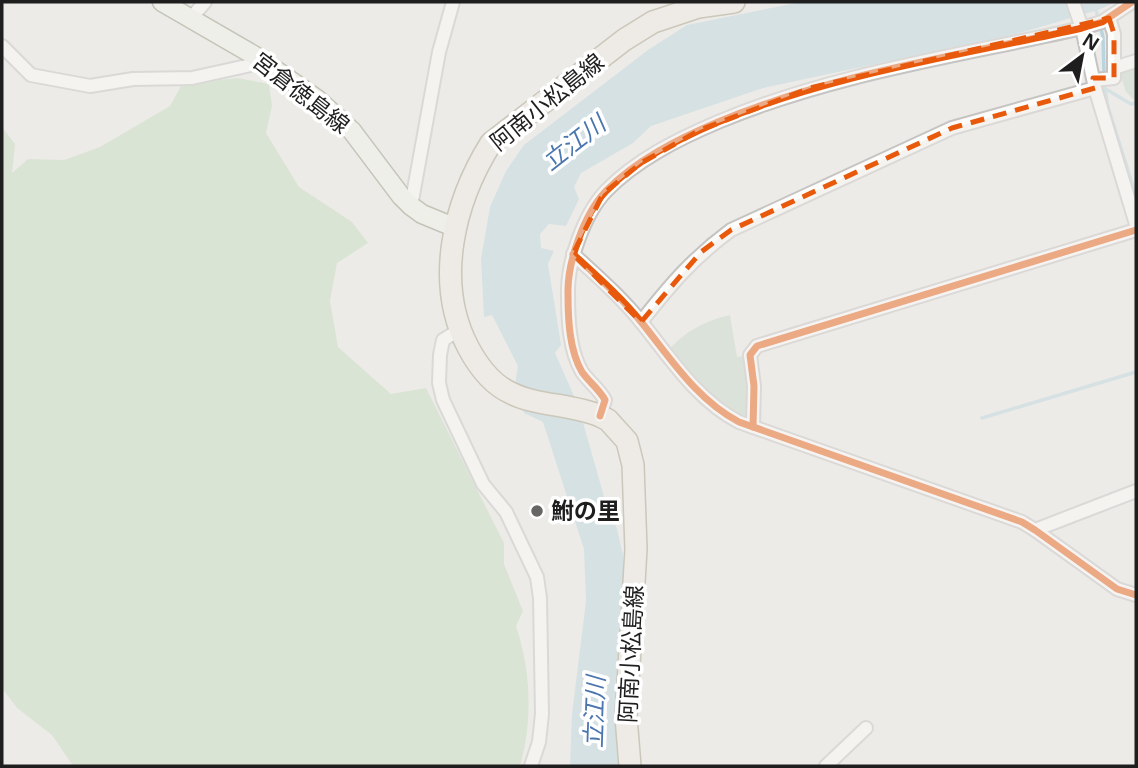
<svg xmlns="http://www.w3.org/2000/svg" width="1138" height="768" viewBox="0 0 1138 768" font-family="'Noto Sans','Noto Sans JP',sans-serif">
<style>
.forest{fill:#c4dbbc}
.cemetery{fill:#c5d8c7}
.water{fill:#bad5e0}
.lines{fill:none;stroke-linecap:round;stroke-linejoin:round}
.stream{stroke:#bad5e0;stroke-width:3.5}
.minor-casing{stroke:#c5c4c3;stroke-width:16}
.secondary-casing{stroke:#92967e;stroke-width:21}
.primary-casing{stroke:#a39b83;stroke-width:24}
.minor{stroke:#fcfcfb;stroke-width:12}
.secondary{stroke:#f2f3ea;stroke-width:18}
.primary{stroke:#f0ece4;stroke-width:21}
.cycleway-casing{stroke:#fff;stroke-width:11}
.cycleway{stroke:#e8590c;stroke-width:7}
.marked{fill:none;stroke:#e8590c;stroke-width:5;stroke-dasharray:14 9;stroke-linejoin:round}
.poi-dot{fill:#666664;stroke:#fff;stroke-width:2.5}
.labels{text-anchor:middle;stroke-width:7;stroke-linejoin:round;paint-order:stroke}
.street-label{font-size:23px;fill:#1e1e1e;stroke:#fff}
.poi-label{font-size:23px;font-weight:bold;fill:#1e1e1e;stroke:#fff;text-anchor:start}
.water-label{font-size:24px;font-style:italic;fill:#4a75ae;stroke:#fff}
</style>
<rect width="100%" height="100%" fill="#ecebe7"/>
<!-- forest -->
<path class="forest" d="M237 78 269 84 272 106 266 133 299 187 352 222 368 243 337 263 330 301 338 347 391 394 426 388 504 543V564L523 611 516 626C531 671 533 720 520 766H73L52 735 17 708 2 688V127L15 144 12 173 28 159 64 160 100 147 170 106 182 84Z"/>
<!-- cemetery -->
<g class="cemetery">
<path d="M1136 66V99L1134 100 1126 92 1119 71Z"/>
<path d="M730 315 737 357 746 356 750 384 747 421 719 407 668 351C683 332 707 320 730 315Z"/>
</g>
<!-- water -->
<path class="water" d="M801 2H1116L1098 10 1020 33 763 88 651 126 633 143 581 173 574 187 579 199 566 226 549 224 540 234 541 248 554 251 548 264 561 345 555 353 578 405 605 500 617 529 623 555 624 582 615 718 619 766H570L572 714 586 601 584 549 543 422 524 413 515 385 518 366 492 315 484 317 481 259 490 207 506 171 524 145 648 50 687 25Z"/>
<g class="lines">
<!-- stream -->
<g class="stream">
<path d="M1094 2 1103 37 1104 76"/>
<path d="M1104 84 1108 107 1136 196"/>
<path d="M1104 88 1131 104 1136 103"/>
<path d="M982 418 1136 372"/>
</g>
<defs>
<g id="minor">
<path d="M1073 2 1082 28 1095 88 1136 224"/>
<path d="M191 18 205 2"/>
<path d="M2 46 31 75 90 86 133 79 192 78 251 65 257 57"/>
<path d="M1114 68 1136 61"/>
<path d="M1094 80 1114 78V34L1109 18"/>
<path d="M411 206 439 52 453 2"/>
<path d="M573 254C597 276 622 298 642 323 671 359 697 400 739 422L1022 522 1035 530 1117 589 1136 595"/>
<path d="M641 322C670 285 693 258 731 230L952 128 1095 88"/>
<path d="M459 330 443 340 440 355 439 383 443 400 483 484 506 512 537 577 540 598 542 714 539 742 531 766"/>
<path d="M600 416 605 400C599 389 589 382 582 372 569 350 568 318 568 294 567 263 584 214 606 191 636 160 678 139 718 122 835 73 959 56 1082 28L1102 22 1132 2"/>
<path d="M753 427 754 386 750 355 757 346 1136 230"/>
<path d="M1035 530 1136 491"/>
<path d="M826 766 866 728"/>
</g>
<path id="secondary" d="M162 2 257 57 317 99 352 131 401 196 411 206 422 214 456 228"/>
<path id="primary" d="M630 766 626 717 636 549 633 465 627 441 608 420 600 416C573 404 536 406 511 393 491 384 478 366 468 347 434 282 454 202 491 143L624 40 653 22 698 7 734 2"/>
</defs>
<!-- minor casing -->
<use href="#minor" class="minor-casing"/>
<!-- secondary casing -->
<use href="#secondary" class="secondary-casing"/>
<!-- primary casing -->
<use href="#primary" class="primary-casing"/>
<!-- minor -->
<use href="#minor" class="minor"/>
<!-- secondary -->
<use href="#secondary" class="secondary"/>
<!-- primary -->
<use href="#primary" class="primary"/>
<defs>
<g id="cycleway">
<path d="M573 254C597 276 622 298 642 323 671 359 697 400 739 422L1022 522 1035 530 1117 589 1136 595"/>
<path d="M600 416 605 400C599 389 589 382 582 372 569 350 568 318 568 294 567 263 584 214 606 191 636 160 678 139 718 122 835 73 959 56 1082 28L1102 22 1132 2"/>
<path d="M753 427 754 386 750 355 757 346 1136 230"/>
</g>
</defs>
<!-- cycleway casing -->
<use href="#cycleway" class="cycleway-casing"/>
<!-- cycleway -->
<use href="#cycleway" class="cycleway"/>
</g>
<!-- marked area -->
<path d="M0 0H1138V768H0ZM1109 18 1114 34V78H1093L1095 88 952 128 731 230 701 252 641 322 573 254 603 194 641 163 700 130 810 88Z" fill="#ecebe7" fill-opacity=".55" fill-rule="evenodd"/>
<path class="marked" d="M1109 18 1114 34V78H1093L1095 88 952 128 731 230 701 252 641 322 573 254 603 194 641 163 700 130 810 88Z"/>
<!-- markers -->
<circle class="poi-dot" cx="537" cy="511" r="7"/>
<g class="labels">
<!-- street labels -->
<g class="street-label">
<text transform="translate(301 93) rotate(38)" y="8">宮倉徳島線</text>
<text transform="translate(547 102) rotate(-39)" y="8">阿南小松島線</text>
<text transform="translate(631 654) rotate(-87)" y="8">阿南小松島線</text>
</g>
<!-- poi labels -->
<g class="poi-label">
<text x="551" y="519">鮒の里</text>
</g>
<!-- water labels -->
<g class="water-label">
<text transform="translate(574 143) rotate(-38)" y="8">立江川</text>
<text transform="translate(595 712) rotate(-88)" y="8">立江川</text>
</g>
</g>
<!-- border -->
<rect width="1138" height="768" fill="none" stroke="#1e1e1e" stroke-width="7"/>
<!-- north arrow -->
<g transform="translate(1082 56) rotate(32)" stroke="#ffffff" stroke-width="5" paint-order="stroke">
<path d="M0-5L12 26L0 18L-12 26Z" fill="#1e1e1e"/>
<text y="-10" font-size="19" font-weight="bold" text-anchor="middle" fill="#1e1e1e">N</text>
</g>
</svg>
